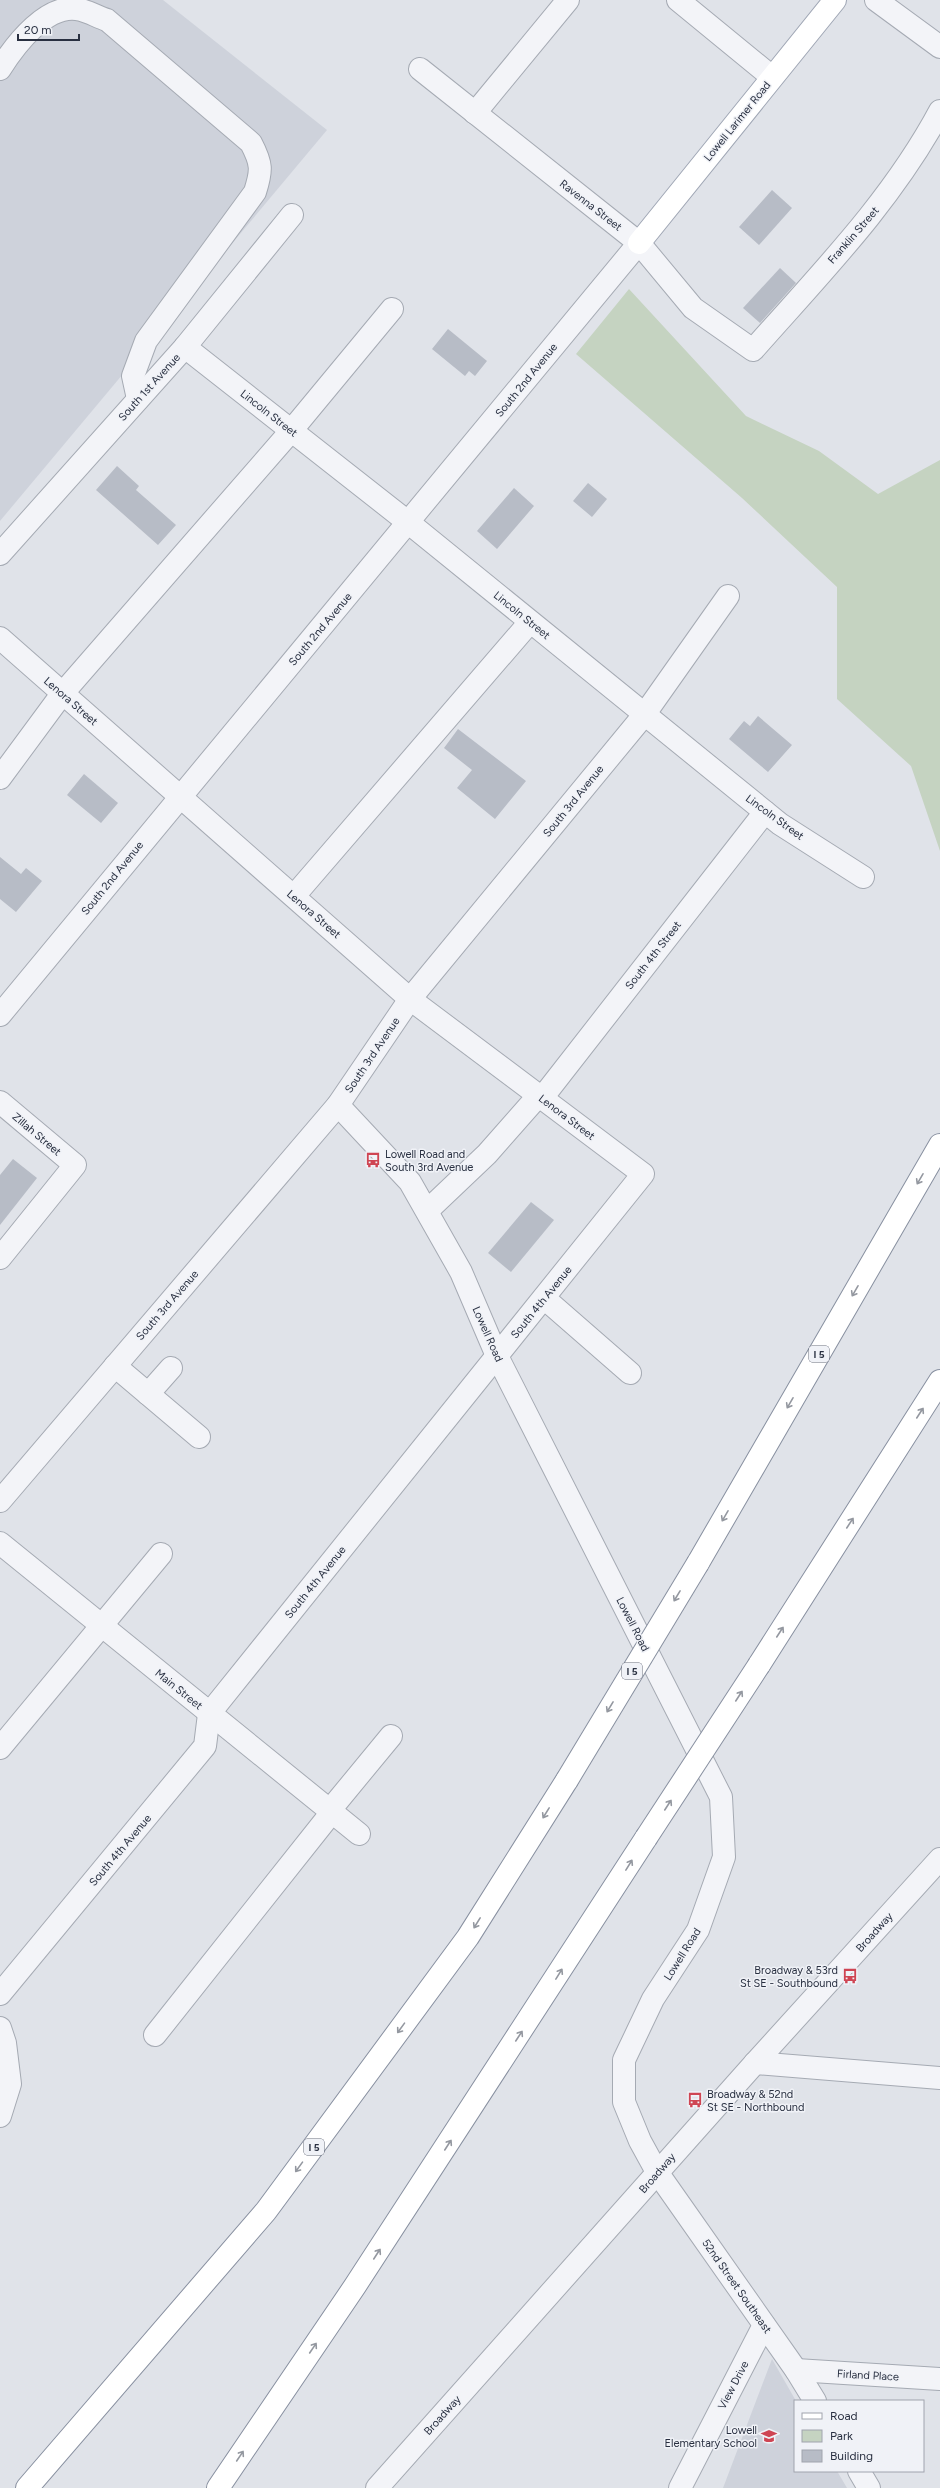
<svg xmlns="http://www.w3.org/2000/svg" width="940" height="2488" viewBox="0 0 940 2488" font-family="Figtree,sans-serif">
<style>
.built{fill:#ced2db}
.green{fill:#c5d3c1}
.building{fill:#b7bcc6}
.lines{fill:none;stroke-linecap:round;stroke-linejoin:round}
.minor-casing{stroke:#a5aab3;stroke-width:24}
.major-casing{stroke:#a0a7b5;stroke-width:24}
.highway-casing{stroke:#8890a0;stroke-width:24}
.minor{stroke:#f3f4f8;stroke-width:22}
.major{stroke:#fff;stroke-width:22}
.highway{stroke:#fff;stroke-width:22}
.highway-bridge-casing{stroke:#8890a0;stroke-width:24;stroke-linecap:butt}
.highway-bridge{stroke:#fff;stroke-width:22}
.oneway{stroke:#9498a0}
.labels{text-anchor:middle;stroke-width:3;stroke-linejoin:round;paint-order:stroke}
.shield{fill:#f0f2f7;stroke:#656a78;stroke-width:1}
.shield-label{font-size:10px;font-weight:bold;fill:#293041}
.street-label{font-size:11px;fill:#293041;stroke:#f0f2f7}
.poi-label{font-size:11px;fill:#293041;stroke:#f0f2f7;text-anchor:start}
</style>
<rect width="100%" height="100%" fill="#e0e3e9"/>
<!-- built -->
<g class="built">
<path d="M0 0H163L327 130 0 521Z"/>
<path d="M772 2359 796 2401 795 2471H837L847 2488H723Z"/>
</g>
<!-- green -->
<path class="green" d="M629 289 746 416 819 451 878 494 940 460V851L911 766 837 699V587L742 498 576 354Z"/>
<!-- building -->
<g class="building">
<path d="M772 190 792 208 759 245 739 227Z"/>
<path d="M780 268 796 283 760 323 743 308Z"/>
<path d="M448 329 487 361 475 376 469 371 465 376 432 349Z"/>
<path d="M117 466 139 486 136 490 176 525 158 545 96 490Z"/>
<path d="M588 483 607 499 592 517 573 501Z"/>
<path d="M514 488 534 506 497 549 477 531Z"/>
<path d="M758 716 792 745 768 772 729 739 744 721 750 726Z"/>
<path d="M458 729 526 781 495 819 457 788 472 770 444 748Z"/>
<path d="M84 774 118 803 101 823 67 795Z"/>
<path d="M0 857 21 874 26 868 42 881 16 912 0 899Z"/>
<path d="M13 1159 37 1178 0 1225V1175Z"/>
<path d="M531 1202 554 1220 511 1272 488 1253Z"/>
</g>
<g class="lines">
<defs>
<g id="minor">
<path d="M678 0 772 77"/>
<path d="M876 0 940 47"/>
<path d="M0 69C15 45 48 1 81 10 89 12 98 17 107 20L251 143C262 164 262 170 255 192L146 341 133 376 138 399"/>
<path d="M420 69 639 243 693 308 753 350C820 274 892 201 940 111"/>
<path d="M475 113 568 0"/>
<path d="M185 347 409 523 780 824 863 877"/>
<path d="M0 554 185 347 292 215"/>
<path d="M0 638 410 999 643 1174 209 1714 205 1746 0 1994"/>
<path d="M0 778 62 694 291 431 392 309"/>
<path d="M294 896 530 622"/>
<path d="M0 1015 639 243"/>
<path d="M542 1098 765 812"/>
<path d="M0 1102 75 1165 0 1258"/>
<path d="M338 1105 410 1182 461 1272 497 1356 721 1797 724 1857 698 1930 653 1999 624 2060V2102L640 2141 657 2172 796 2370 815 2401"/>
<path d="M427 1211 487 1154 539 1095"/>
<path d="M544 1298 630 1373"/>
<path d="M115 1366 199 1437"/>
<path d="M148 1394 171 1368"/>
<path d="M0 1501 338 1105 410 999 644 715 728 596"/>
<path d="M0 1543 359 1834"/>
<path d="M0 1748 161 1554"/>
<path d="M330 1810 391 1736"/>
<path d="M0 2028 5 2043 10 2084 0 2116"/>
<path d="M155 2035 332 1812"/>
<path d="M755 2063 940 2078"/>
<path d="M796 2370 940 2379"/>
<path d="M859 2471 869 2488"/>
<path d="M377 2488 755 2063 940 1859"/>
<path d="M680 2488 764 2325"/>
</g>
<path id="major" d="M639 243 835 0"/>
<g id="highway">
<path d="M698 1563 940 1145"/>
<path d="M759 1665 940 1381"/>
<path d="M27 2488 266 2211 468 1937 567 1780"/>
<path d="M218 2488 355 2286 646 1838"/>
</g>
</defs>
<!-- minor casing -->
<use href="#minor" class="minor-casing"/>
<!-- major casing -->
<use href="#major" class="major-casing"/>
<!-- highway casing -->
<use href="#highway" class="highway-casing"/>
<!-- minor -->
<use href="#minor" class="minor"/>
<!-- major -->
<use href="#major" class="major"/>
<!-- highway -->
<use href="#highway" class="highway"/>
<defs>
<g id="highway-bridge">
<path d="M567 1780 698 1563"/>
<path d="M646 1838 759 1665"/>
</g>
</defs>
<!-- highway-bridge casing -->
<use href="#highway-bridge" class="highway-bridge-casing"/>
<!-- highway-bridge -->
<use href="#highway-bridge" class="highway-bridge"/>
</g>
<!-- one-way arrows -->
<defs><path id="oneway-shaft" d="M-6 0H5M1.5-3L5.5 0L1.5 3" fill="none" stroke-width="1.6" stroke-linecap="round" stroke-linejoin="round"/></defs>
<g class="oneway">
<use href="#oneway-shaft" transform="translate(920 1179) rotate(120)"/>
<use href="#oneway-shaft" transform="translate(855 1291) rotate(120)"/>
<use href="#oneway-shaft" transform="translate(790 1403) rotate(120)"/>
<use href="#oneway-shaft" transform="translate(920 1413) rotate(-57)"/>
<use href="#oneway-shaft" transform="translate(725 1516) rotate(120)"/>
<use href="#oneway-shaft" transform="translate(850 1523) rotate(-57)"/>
<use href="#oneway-shaft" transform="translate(677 1596) rotate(121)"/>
<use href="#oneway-shaft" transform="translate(780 1632) rotate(-57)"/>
<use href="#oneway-shaft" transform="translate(739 1696) rotate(-57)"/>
<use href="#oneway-shaft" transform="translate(610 1707) rotate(121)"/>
<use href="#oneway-shaft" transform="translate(668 1805) rotate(-57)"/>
<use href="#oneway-shaft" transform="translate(546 1813) rotate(122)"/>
<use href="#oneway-shaft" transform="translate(629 1865) rotate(-58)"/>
<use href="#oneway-shaft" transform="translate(477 1923) rotate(122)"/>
<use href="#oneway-shaft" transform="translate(559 1974) rotate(-58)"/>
<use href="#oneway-shaft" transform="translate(401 2028) rotate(126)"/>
<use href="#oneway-shaft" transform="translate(519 2036) rotate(-57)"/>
<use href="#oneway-shaft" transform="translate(448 2145) rotate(-57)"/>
<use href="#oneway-shaft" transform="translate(299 2167) rotate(126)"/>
<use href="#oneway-shaft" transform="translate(377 2254) rotate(-57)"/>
<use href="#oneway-shaft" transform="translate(313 2348) rotate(-56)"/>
<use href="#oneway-shaft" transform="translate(240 2456) rotate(-56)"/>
</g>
<!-- icons -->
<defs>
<symbol id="bus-bare" viewBox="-9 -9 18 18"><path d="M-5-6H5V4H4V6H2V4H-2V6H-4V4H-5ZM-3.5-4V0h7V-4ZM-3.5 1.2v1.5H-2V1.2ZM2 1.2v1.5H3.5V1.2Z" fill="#cf4553" stroke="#f0f2f7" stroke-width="2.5" paint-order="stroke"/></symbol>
<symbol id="school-bare" viewBox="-9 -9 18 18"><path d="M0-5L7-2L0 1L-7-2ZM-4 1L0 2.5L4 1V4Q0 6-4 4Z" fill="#cf4553" stroke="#f0f2f7" stroke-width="2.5" paint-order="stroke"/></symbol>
</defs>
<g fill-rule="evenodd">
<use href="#bus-bare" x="362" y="1149" width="22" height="22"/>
<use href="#bus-bare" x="839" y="1965" width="22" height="22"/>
<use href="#bus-bare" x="684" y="2089" width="22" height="22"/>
<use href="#school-bare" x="758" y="2425" width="22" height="22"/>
</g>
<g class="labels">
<!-- shield labels -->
<g class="shield">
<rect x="809" y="1346" width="20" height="16" rx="3"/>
<rect x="622" y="1663" width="20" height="16" rx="3"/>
<rect x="304" y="2139" width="20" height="16" rx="3"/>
</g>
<g class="shield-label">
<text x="819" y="1358">I 5</text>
<text x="632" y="1675">I 5</text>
<text x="314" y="2151">I 5</text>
</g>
<!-- street labels -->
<g class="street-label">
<text transform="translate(737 121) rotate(-51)" y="4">Lowell Larimer Road</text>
<text transform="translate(591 205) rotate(38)" y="4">Ravenna Street</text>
<text transform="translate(853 235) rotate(-49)" y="4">Franklin Street</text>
<text transform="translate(526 380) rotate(-51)" y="4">South 2nd Avenue</text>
<text transform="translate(149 387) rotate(-48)" y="4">South 1st Avenue</text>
<text transform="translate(269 413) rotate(38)" y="4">Lincoln Street</text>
<text transform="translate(522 615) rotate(39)" y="4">Lincoln Street</text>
<text transform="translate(320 629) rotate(-50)" y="4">South 2nd Avenue</text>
<text transform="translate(71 701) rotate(41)" y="4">Lenora Street</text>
<text transform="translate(573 801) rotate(-51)" y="4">South 3rd Avenue</text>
<text transform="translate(775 817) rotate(36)" y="4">Lincoln Street</text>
<text transform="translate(112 878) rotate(-51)" y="4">South 2nd Avenue</text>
<text transform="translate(314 914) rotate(41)" y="4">Lenora Street</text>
<text transform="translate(653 955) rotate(-52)" y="4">South 4th Street</text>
<text transform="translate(372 1055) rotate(-56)" y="4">South 3rd Avenue</text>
<text transform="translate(567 1117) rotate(37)" y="4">Lenora Street</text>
<text transform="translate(37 1134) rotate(40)" y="4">Zillah Street</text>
<text transform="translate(541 1302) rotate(-51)" y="4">South 4th Avenue</text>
<text transform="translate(167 1305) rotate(-49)" y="4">South 3rd Avenue</text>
<text transform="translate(488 1334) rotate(66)" y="4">Lowell Road</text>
<text transform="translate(315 1582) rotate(-51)" y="4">South 4th Avenue</text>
<text transform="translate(633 1624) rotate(63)" y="4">Lowell Road</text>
<text transform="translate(179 1689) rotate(39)" y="4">Main Street</text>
<text transform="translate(120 1850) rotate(-50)" y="4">South 4th Avenue</text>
<text transform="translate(874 1932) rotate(-48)" y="4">Broadway</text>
<text transform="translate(682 1954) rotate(-58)" y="4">Lowell Road</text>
<text transform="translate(657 2173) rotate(-49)" y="4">Broadway</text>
<text transform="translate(737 2286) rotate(55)" y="4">52nd Street Southeast</text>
<text transform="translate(868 2375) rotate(3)" y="4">Firland Place</text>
<text transform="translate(733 2385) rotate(-62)" y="4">View Drive</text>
<text transform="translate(442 2415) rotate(-48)" y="4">Broadway</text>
</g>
<!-- poi labels -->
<g class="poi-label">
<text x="385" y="1158">Lowell Road and<tspan x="385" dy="13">South 3rd Avenue</tspan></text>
<text x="838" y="1974" text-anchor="end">Broadway &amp; 53rd<tspan x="838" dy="13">St SE - Southbound</tspan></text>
<text x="707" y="2098">Broadway &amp; 52nd<tspan x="707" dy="13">St SE - Northbound</tspan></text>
<text x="757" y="2434" text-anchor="end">Lowell<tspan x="757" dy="13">Elementary School</tspan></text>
</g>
</g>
<!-- legend -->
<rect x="794" y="2400" width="130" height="72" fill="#f0f2f7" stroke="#a0a4ae"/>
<rect x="802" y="2413" width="20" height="6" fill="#ffffff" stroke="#a0a4ae"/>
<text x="830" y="2420" font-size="12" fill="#293041">Road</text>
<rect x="802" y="2430" width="20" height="12" fill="#c5d3c1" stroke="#a0a4ae"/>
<text x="830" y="2440" font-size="12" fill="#293041">Park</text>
<rect x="802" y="2450" width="20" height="12" fill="#b7bcc6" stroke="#a0a4ae"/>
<text x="830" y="2460" font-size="12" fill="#293041">Building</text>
<!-- scale -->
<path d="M18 34v6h61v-6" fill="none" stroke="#293041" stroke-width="2"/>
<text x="24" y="34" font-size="12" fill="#293041" stroke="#f0f2f7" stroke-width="3" paint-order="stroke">20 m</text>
</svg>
